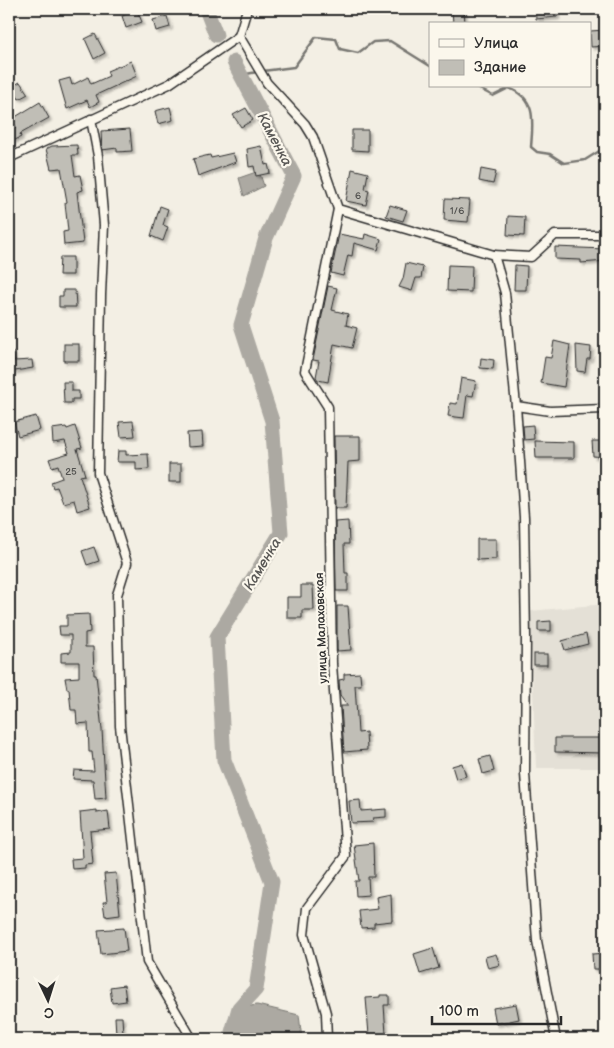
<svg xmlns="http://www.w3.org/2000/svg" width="614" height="1048" viewBox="0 0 614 1048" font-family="'Balsamiq Sans',sans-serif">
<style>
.built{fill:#e4e0d6}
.water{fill:#aca9a2;stroke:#787772}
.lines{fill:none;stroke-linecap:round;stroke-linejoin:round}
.stream{stroke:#787772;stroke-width:2.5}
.river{stroke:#aca9a2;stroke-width:15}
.building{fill:#c0beb6;stroke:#2b2b2b;filter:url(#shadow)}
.street-casing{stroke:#2b2b2b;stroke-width:11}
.street{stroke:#fbf7ec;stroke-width:8}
.labels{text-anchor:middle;stroke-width:4.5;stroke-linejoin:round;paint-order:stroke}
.number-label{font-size:10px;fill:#50504e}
.street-label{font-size:12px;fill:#2b2b2b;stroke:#fbf7ec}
.water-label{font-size:14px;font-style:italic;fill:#585755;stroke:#fbf7ec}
</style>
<defs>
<filter id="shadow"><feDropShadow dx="2.5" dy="2.5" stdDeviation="1" flood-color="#0004"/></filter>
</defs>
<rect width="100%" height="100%" fill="#f3efe4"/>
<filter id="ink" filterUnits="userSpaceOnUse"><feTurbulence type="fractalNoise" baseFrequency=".02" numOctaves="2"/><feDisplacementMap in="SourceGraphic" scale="10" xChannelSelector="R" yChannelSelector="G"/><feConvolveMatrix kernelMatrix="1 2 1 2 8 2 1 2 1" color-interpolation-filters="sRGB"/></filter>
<g filter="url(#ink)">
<!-- built -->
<path class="built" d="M605 604V768H536L530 611Z"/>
<!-- water -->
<g class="water">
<path d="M259 171 264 186 244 196 239 178Z"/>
<path d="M257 1005 299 1015 302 1039H230L239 1008Z"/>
</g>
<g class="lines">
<!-- stream -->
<g class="stream">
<path d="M263 71 294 67 316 37 336 39 340 49 358 53 373 42 390 41 430 66"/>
<path d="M241 75 257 72"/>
<path d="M474 86 493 96 509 88C537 99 533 121 531 147L537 152 550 154 564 163 585 160 601 150 605 125"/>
</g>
<!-- river -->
<g class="river">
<path d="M206 9 216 35"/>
<path d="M230 1039 239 1008 256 989 272 882 224 760 217 637 281 533 272 421 241 325 266 238 294 176 234 62"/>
</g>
</g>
<!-- building -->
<g class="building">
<path d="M452 9H464L465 24H453Z"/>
<path d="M535 9H557V17L536 19Z"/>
<path d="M137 10 142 22 126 28 122 16Z"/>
<path d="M167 16 170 27 156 31 153 20Z"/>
<path d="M605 30V46L591 47 590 31Z"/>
<path d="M95 34 105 53 94 59 85 39Z"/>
<path d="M131 61 137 76 96 95 99 102 90 107 87 100 67 109 59 81 70 78 72 85 88 77 91 84 109 76 107 71Z"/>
<path d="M20 82 28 94 19 99 11 87Z"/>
<path d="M40 102 49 118 20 134 21 137 13 141 9 130 16 127 12 119Z"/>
<path d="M170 107 173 120 158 124 155 111Z"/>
<path d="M246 108 253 120 241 127 233 115Z"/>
<path d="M130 129 132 151 117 152V148L102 150 101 131Z"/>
<path d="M352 130H368V151L352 150Z"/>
<path d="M77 145 78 155H72L75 176 80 175 83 190 77 192 83 243 64 245 63 232 68 231 65 203 67 202 61 168 51 169 46 149 52 146Z"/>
<path d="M261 146 265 165 268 164 270 173 256 176 254 166 249 167 247 149Z"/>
<path d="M233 153 236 162 198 176 193 159 205 156 210 155 211 158Z"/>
<path d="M352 169 368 173 365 189 369 190 366 205 346 201Z"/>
<path d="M481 169 496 172 493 184 479 181Z"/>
<path d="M445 199 470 200 468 222 444 220Z"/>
<path d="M390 205 407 210 403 221 386 216Z"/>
<path d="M160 206 168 209 163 225 168 227 163 241 151 236Z"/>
<path d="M508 216 525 217 524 236 507 235Z"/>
<path d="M339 234 364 239 365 234 381 239 378 250 354 243 352 256 348 255 343 276 331 273Z"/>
<path d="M555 247 605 249V261L581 263V260L555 259Z"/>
<path d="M60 257H73V275H59Z"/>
<path d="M406 263 423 267 421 278H416L412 291 399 287 403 279Z"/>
<path d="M448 265 472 266 471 292 447 291Z"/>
<path d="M515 265 527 266 526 290H514Z"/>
<path d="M328 286 337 288 332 310 348 314 346 325 357 328 352 348 334 344 328 382 318 380 316 377 319 361 313 360Z"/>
<path d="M63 290H75L76 307H59V296H63Z"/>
<path d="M554 341 570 345 564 387 541 383 545 357 551 358Z"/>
<rect x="64" y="344" width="15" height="17"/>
<path d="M576 345 591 347 590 359H587L585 372 577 371Z"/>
<path d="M9 352H13L14 361 32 360 33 368 9 372Z"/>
<path d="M481 358 494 360 493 369 480 368Z"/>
<path d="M461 378 476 381 473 396 467 395 464 418 448 416 450 403 457 404Z"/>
<path d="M63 382H72V391H79V399H72V403H64Z"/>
<path d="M36 416 40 430 18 436 14 422Z"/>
<path d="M133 421 135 436 121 437 119 422Z"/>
<path d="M533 425 534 439 524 440 523 426Z"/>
<path d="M75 426 82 448 77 449 85 475 80 476 90 507 77 511 74 500 63 503 57 487 53 488 51 482 62 478 58 465 52 467 49 459 69 453 65 441 53 443 52 429 66 427 67 429Z"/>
<path d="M202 432 203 446 188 447 187 433Z"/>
<path d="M334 436H360V461L348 462 346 508H335Z"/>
<path d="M535 441 574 442V458H536Z"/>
<path d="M592 441H605V457L593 456Z"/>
<path d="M118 451H126V455L148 454 149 469 136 470V462H117Z"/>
<rect x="169" y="464" width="12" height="18"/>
<path d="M348 521 349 544H344L345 573H348V591H336L335 522Z"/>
<path d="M477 539H496V559L477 560Z"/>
<path d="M94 547 99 561 87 565 82 551Z"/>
<path d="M301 585H313L314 610H302V618H287V597H301Z"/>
<path d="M337 606H348L351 650 337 651Z"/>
<path d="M89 614 90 632 85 633V647H93L94 675H96L102 730 106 798 95 799 93 780 73 779 74 770 94 771 92 752H89L88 723 77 724 76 710H71L69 689H67L65 678 79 677V662H61V653L71 652V635H60L59 626H67V615Z"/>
<path d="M551 621V631H538V622Z"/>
<path d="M586 634 588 644 565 650 562 641Z"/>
<rect x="534" y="654" width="13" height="11"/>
<path d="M360 673 361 685H355L358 733 366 732 367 750 344 752 341 706H348L340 695 339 680 344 679V674Z"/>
<path d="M555 738H605V753L555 752Z"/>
<path d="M490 756 494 771 483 774 479 759Z"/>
<path d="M462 763 466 776 456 779 452 766Z"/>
<path d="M360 800 361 811 386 809V817L373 818 374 822 351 823 349 801Z"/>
<path d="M97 810V813L108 811 110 829 90 831 93 864 85 865V868L72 869 71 859 83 858 80 812Z"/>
<path d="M373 843 374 877H368L369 895 356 896 355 881H359L354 845Z"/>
<path d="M116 873 120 914 105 916 103 902H107L104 874Z"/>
<path d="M391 894 392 921 374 923V927L361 928 359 911 378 909 376 897Z"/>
<path d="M124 928 127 951 101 954 98 930Z"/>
<path d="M433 948 439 968 420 974 414 954Z"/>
<path d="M605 953V969H593L592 954Z"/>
<path d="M496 954 500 965 488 968 485 957Z"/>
<path d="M124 985 126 1001 112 1003 110 987Z"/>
<path d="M380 995H389V1005H384L386 1034 369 1035 366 998 380 997Z"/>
<path d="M516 1004 519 1019 496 1024 493 1008Z"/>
<path d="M115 1017H122L123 1034 116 1035Z"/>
</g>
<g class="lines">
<defs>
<g id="street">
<path d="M239 36 267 83 305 124 313 137 338 209 494 255 505 293 516 406 524 517 526 637 525 774 537 941 556 1039"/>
<path d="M239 36 247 9"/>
<path d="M91 119 98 156 104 225 101 295 98 473 127 563 117 595 120 726 147 962 192 1039"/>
<path d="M9 158 169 84 239 36"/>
<path d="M494 255 531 257 555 235H605"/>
<path d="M516 406 550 411 605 409"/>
<path d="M327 1039 326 1013 304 935 307 908 346 856 332 664 328 407 305 371 338 209"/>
</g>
</defs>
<!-- street casing -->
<use href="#street" class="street-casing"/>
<!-- street -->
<use href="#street" class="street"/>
</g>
</g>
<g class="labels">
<!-- number labels -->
<g class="number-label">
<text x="358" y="199">6</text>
<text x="457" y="214">1/6</text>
<text x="71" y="475">25</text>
</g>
<!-- street labels -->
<g class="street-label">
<text transform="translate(321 628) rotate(-92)" y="4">улица Малаховская</text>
</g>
<!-- water labels -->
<g class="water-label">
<text transform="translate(275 139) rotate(62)" y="5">Каменка</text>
<text transform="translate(262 564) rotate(-59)" y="5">Каменка</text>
</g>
</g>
<!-- margin -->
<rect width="614" height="1048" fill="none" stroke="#fbf7ec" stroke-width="30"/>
<rect x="15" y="15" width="584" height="1018" fill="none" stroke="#2b2b2b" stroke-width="2" filter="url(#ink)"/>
<!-- legend -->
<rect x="429" y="22" width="162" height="65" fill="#fbf7ec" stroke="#a8a59f"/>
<rect x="439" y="39" width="25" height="8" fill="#fbf7ec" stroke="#a8a59f"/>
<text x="474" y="48" font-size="15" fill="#2b2b2b">Улица</text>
<rect x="439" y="60" width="25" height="15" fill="#c0beb6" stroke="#a8a59f"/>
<text x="474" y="72" font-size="15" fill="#2b2b2b">Здание</text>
<!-- north arrow -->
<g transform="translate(48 1000) rotate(176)" stroke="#fbf7ec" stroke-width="4" paint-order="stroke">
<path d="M0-4L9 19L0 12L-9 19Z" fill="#2b2b2b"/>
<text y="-8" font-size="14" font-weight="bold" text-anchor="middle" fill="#2b2b2b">С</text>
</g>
<!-- scale -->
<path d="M432 1016v8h129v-8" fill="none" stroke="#2b2b2b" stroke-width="2.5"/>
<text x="439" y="1016" font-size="15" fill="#2b2b2b" stroke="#fbf7ec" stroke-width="4" paint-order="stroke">100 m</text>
</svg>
